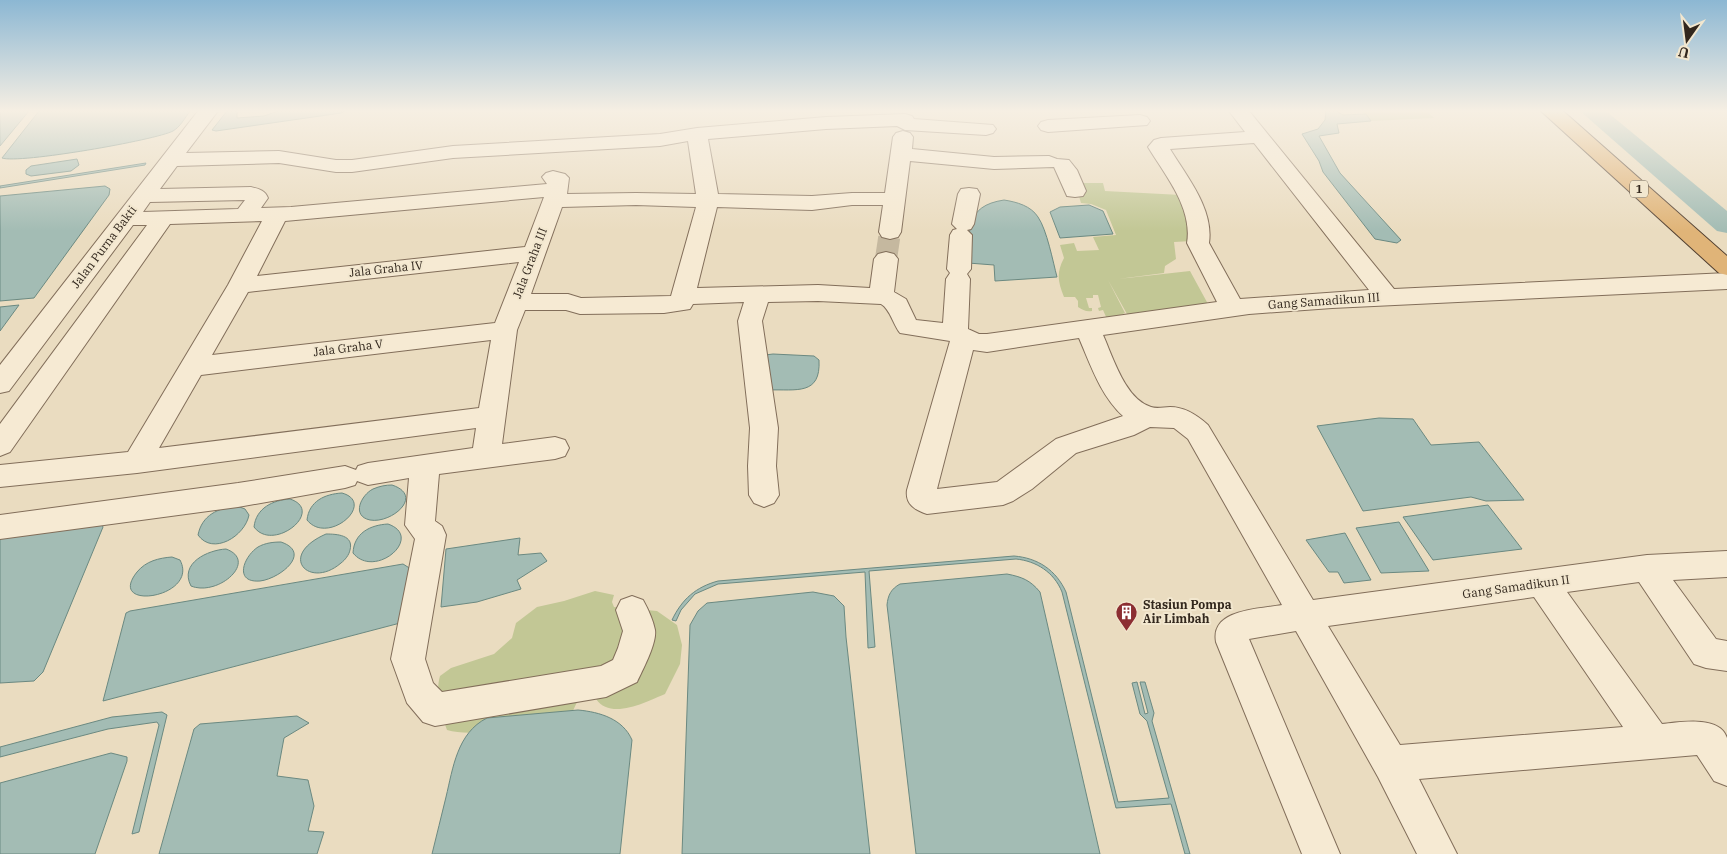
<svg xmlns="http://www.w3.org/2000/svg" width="1727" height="854" viewBox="0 0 1727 854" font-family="'IBM Plex Serif',serif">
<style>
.green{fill:#c2c795}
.water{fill:#a3bcb4;stroke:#6b8981}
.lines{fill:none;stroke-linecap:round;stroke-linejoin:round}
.canal{fill:#a3bcb4;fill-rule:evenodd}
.minor-tunnel{stroke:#c5b89f;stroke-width:22;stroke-dasharray:22 11;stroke-linecap:butt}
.minor-casing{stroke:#826e5a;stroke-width:2}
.trunk-casing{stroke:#4f3d2e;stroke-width:2}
.minor{fill:#f6ead3;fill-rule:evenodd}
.trunk{fill:#e0b478;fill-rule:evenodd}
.labels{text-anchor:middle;stroke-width:4;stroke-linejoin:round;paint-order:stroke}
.shield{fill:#f2e7cf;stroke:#6c6152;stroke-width:1}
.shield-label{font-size:11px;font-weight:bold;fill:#32271d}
.street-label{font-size:12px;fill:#32271d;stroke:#f2e7cf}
.poi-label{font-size:12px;font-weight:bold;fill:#32271d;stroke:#f2e7cf;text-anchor:start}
</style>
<rect width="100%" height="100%" fill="#eadcc0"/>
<!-- green -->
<g class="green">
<path d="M1362 111H1427L1434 118 1371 121Z"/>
<path d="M1075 183H1103L1105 191 1181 195 1192 241 1174 242 1176 259 1165 266 1164 273 1118 279 1190 271 1208 304 1127 314 1108 280 1125 313 1111 319H1107L1103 310 1099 311 1098 308 1101 307 1098 295H1093V298H1086L1089 308H1092V311C1086 312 1083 310 1078 307V301L1075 297H1064C1058 282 1056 273 1064 258L1060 245 1074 243 1077 251 1099 250 1093 237 1116 235 1106 210 1091 204 1081 203Z"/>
<path d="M595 591 614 595 612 602 614 607 657 611 677 625 682 645 680 664 665 694C648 701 611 721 596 699 594 696 593 689 592 684L578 700 570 717C538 723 477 739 447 730 441 713 435 693 440 676L451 668 494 654 512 638 516 623 537 607 564 601Z"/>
</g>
<!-- water -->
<g class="water">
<path d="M0 111H29L0 146Z"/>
<path d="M39 111H190C185 118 180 127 173 131 156 140 19 164 2 158Z"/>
<path d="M227 111H237V118L264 116 278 111H345L341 113 216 131 212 130Z"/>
<path d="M1326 111H1336L1343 115 1366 114 1371 121 1337 124 1339 133 1319 136 1340 173 1401 240 1397 243 1375 239 1323 172 1319 161 1302 134 1318 129 1325 120Z"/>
<path d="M77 159 79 165 71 171 31 176 26 174V170L31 166Z"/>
<path d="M146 163 145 165 0 188V186Z"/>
<path d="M105 186 110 189 109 195 34 298 0 301V196Z"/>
<path d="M1004 200C1017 202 1031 206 1038 217 1047 230 1053 262 1057 277L995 281 994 265 968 263C970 231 964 206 1004 200Z"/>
<path d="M1089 205 1103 211 1113 234 1060 238 1050 212 1060 207Z"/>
<path d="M19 305 0 331V307Z"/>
<path d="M773 354 814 356 819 360C821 396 796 389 769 390L765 355Z"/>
<path d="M1379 418 1413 419 1431 445 1479 442 1524 500 1486 501 1471 497 1363 511 1317 426Z"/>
<path d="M392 485C425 496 391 524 370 520 351 516 361 495 373 489 380 486 386 485 392 485Z"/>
<path d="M342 493C377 503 328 546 307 520 309 501 325 494 342 493Z"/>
<path d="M290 499C326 511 273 553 254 527 256 508 273 500 290 499Z"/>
<path d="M1488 505 1522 549 1433 560 1403 517Z"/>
<path d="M237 506 245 509 249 515C245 536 213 556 198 535 202 515 218 508 237 506Z"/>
<path d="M101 522 103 527 43 672 34 681 0 683V537Z"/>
<path d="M1399 522 1429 571 1381 573 1356 528Z"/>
<path d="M388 524C425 537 375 580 353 553 354 533 370 525 388 524Z"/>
<path d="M1345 533 1371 580 1344 583 1338 572H1329L1306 540Z"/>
<path d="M326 534C337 534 354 535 350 550 349 555 345 560 341 563 310 590 276 556 326 534Z"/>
<path d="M520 538 518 555 541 553 547 561 517 580 521 589 477 602 441 607 446 549Z"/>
<path d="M281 542C313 553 279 579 260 581 233 583 244 556 258 547 265 543 273 542 281 542Z"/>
<path d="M226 549C259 561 218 597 191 586 179 563 208 550 226 549Z"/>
<path d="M1014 556C1038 558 1056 570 1066 592L1118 802 1169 798 1147 721 1140 714 1132 683 1137 682 1145 714 1148 713 1140 682H1145L1154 713 1152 721 1190 854H1185L1171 804 1116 808 1062 592C1054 572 1036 561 1016 559L869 571 875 647 868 648 865 572 718 584 695 594 681 610 676 621 672 620C682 599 696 587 718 581Z"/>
<path d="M172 557 180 560C200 598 105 612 137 572 146 561 159 558 172 557Z"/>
<path d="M403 564 411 569 404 622 103 701 126 613 130 611Z"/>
<path d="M1007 574C1022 577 1030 580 1040 592L1100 854H916L887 605C888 595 891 589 900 584Z"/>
<path d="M813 592 834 596 844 606 846 637 870 854H682L690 625 698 611 707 603Z"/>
<path d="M578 710C600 712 623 719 632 740L620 854H432C437 835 441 816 446 797 453 768 457 733 487 718Z"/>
<path d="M162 712 167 715 139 832 132 834 159 725 157 722 108 729 0 757V747L112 717Z"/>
<path d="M297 716 309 723 284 738 277 776 308 780 314 806 308 831 324 832 317 854H159L194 729 200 724Z"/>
<path d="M111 753 127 757V761L95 854H0V783Z"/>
</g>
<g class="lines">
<!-- canal -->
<path class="canal" d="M1580 111H1606L1727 211V233L1717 231Z"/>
<!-- minor-tunnel -->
<path class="minor-tunnel" d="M886 259 890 232"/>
<defs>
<g id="minor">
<path d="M198 111H218L186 153 279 151 336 160H352L453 146 660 134 697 128 826 117 905 114 912 116 914 119 993 125 996 129 993 133 986 135 905 130 897 126 826 129 708 139 718 194 812 196 852 193H885L893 137 896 133 903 131 910 133 913 137 912 149 994 157 1049 156 1057 159 1069 160 1077 170 1086 191 1083 196 1075 197 1067 196 1054 167 994 169 910 161 901 232 898 237 890 239 882 237 879 232 883 205H852L812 210 717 207 697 288 818 285 870 288 874 259 878 254 886 252 894 254 898 259 894 292 906 299 916 320 943 323 946 279 950 273 947 269 950 235 953 230 957 229 952 224 958 194 961 189 969 188 977 189 980 194 974 224 971 229 967 230 972 235 971 269 967 274 970 279 968 329 979 334H987L1217 302 1187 243C1193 208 1165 175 1148 147L1154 140 1161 138 1245 132 1229 111H1249L1394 289 1727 273V289L1332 308 1249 314 1103 335C1113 357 1125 399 1151 407 1157 409 1164 407 1170 407 1185 407 1197 415 1208 425L1313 600 1647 555 1727 551V577L1673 580 1716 639 1727 641V671L1706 668 1694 664 1639 582 1567 592 1662 724C1680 722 1720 715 1727 738 1727 747 1727 775 1727 786L1714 781 1697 755 1419 779 1457 854H1417L1378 777 1296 631 1249 639 1340 854H1302L1216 642C1210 609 1259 609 1282 605L1188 439 1174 428 1150 427 1134 435 1076 453 1032 489 1013 501 1003 505 927 514C915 510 905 504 907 490L950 341 900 333C893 324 890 309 881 304L818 301 768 302 762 321 778 428 776 466 779 495 774 503 764 507 754 503 749 495 748 466 750 428 738 321 744 302 693 304 690 309 664 313 580 314 566 310H525L517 330 502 444 555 437 565 440 569 448 565 456 555 459 439 474 435 521 442 526 446 535 425 659 433 683 442 692 601 666 613 660 618 648 623 631 616 610 621 600 632 596 643 600C648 609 653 620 655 630 657 643 643 669 637 682L606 697 435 726 423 722 407 703 391 659 415 539 405 525 409 478 368 485 357 481 355 485 345 488 238 507 0 539V515L238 483 345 466 356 470 358 466 368 463 473 448 476 428 137 473 0 487V465L128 452 228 285 262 221 170 224 10 452 0 456V424L147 225H133L9 391 0 393V365ZM688 141 696 194 636 193 567 194 569 178 565 174 553 171 546 173 542 177 547 184 291 207 261 208 268 198C265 190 259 189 251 187L160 189 177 166 279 163 336 172H352L453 158 660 146ZM1254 143 1369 290 1240 299 1209 243C1214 209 1187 177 1170 149ZM544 197 525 247 257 276 285 221ZM245 200 238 209 143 212 150 202ZM636 205 696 207 671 296 581 298 568 294H531L562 207ZM519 262 495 323 212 355 248 292ZM1079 338C1091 366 1101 396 1123 416L1056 439 997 482 937 489 973 350 987 352ZM491 340 479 408 159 448 201 375ZM1534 597 1623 727 1400 745 1328 626Z"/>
<path d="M1140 115 1147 117 1150 121 1147 125 1048 132 1041 130 1038 126 1041 122 1048 120Z"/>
</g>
<path id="trunk" d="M1541 111H1563L1727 256V275L1719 273Z"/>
</defs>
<!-- minor casing -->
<use href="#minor" class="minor-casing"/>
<!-- trunk casing -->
<use href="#trunk" class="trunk-casing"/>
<!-- minor -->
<use href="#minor" class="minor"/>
<!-- trunk -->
<use href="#trunk" class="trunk"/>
</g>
<!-- sky -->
<linearGradient id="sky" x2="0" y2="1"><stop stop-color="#8cb7d3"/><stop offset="0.48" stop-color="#f6efe3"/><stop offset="1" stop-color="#f6efe3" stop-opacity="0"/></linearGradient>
<rect width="1727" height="231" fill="url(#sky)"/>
<!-- icons -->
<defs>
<symbol id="building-pin" viewBox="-11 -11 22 30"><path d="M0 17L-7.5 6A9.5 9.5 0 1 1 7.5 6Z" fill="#8c2e32" stroke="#f2e7cf"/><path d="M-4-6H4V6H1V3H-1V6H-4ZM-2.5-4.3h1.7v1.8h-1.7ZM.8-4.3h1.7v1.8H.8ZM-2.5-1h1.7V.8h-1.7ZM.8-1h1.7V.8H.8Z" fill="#fff"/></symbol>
</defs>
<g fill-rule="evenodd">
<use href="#building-pin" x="1114" y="600" width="25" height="34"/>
</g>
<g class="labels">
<!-- shield labels -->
<rect class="shield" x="1630" y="180.5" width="18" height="17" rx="4"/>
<g class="shield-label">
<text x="1639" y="193">1</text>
</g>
<!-- street labels -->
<g class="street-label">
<text transform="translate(104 247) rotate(-53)" y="4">Jalan Purna Bakti</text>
<text transform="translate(530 263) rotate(-69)" y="4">Jala Graha III</text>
<text transform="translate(386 269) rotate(-6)" y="4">Jala Graha IV</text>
<text transform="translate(1324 301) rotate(-4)" y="4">Gang Samadikun III</text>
<text transform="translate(348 348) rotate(-7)" y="4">Jala Graha V</text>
<text transform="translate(1516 587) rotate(-8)" y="4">Gang Samadikun II</text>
</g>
<!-- poi labels -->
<g class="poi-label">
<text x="1143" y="609">Stasiun Pompa<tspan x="1143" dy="14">Air Limbah</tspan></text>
</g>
</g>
<!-- north arrow -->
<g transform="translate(1687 40) rotate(194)" stroke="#f2e7cf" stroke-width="4" paint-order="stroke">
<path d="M0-4L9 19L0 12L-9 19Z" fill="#32271d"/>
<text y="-8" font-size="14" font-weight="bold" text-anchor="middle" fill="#32271d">U</text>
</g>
</svg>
